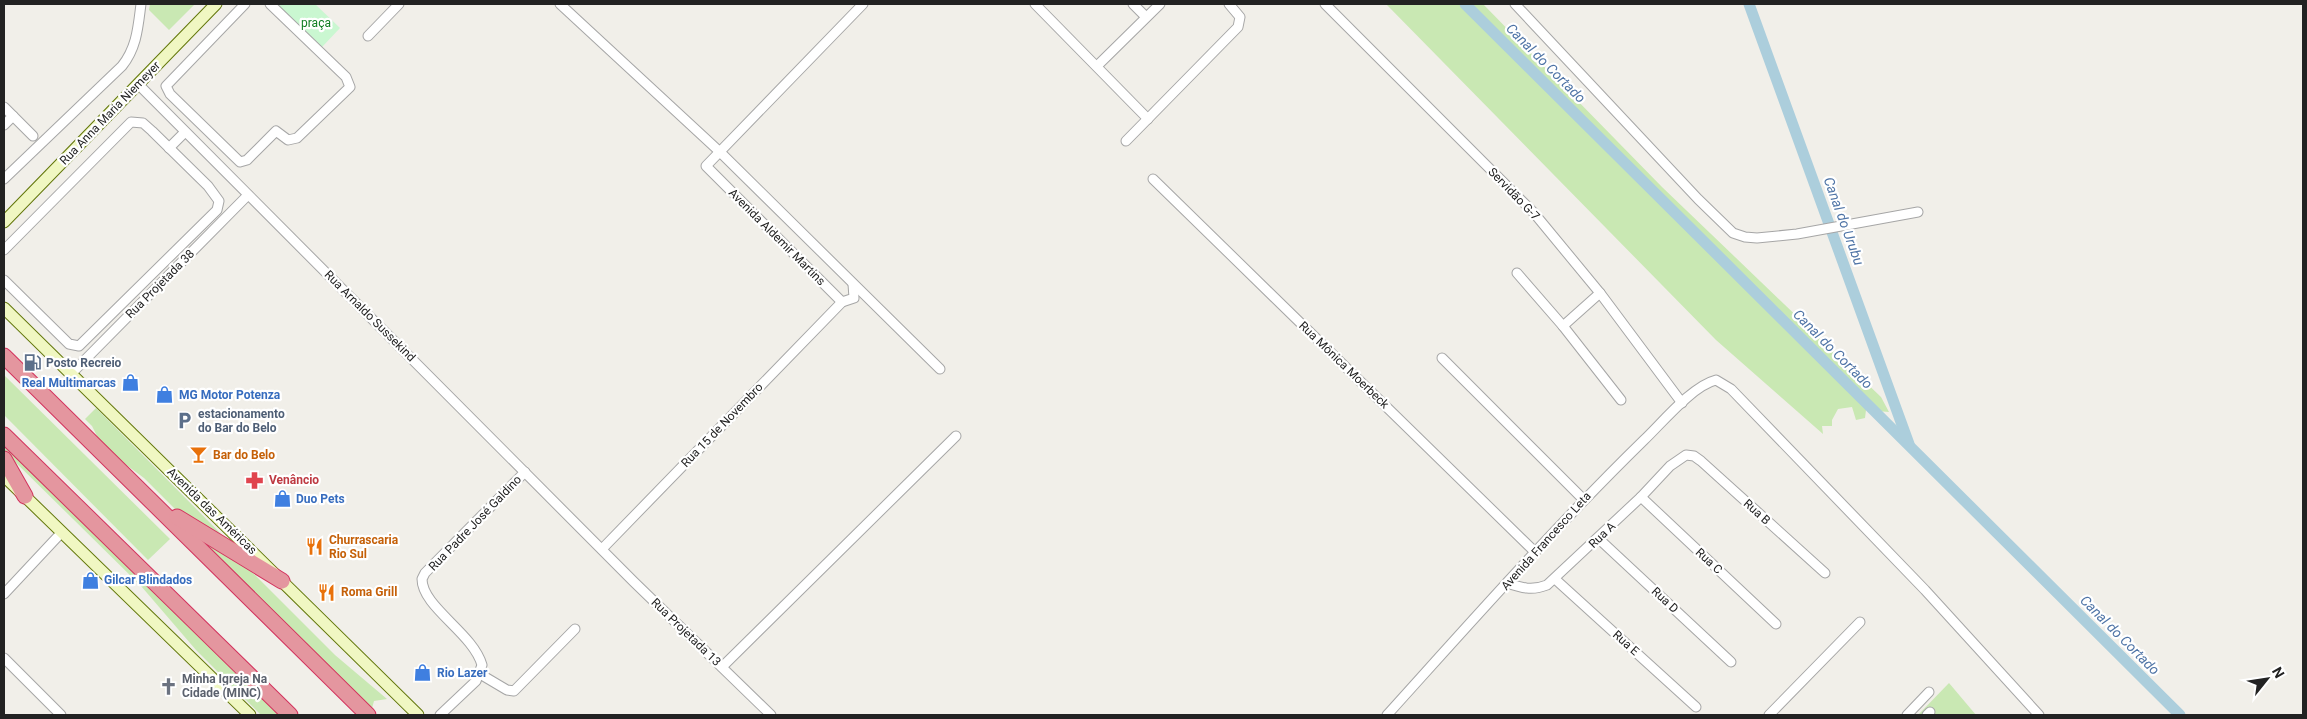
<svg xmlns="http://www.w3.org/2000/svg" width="2307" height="719" viewBox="0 0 2307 719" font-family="Roboto,sans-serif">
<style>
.grass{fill:#c9e8b3}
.park{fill:#caf7d1}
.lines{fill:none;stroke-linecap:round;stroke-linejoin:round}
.canal{stroke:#accedc;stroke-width:11}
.street-casing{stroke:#a6a6a6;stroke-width:11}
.secondary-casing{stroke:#63770b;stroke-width:13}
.highway-casing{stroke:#d3335e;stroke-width:17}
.street{stroke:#fff;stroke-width:9}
.secondary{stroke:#f0f7c2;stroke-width:11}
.highway{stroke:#e4969f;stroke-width:15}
.labels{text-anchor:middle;stroke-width:4.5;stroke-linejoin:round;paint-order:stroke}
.park-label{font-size:12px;fill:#127e23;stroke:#fff}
.street-label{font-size:12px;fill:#222;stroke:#fff}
.service-label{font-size:12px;font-weight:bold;fill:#4e5e75;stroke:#fff;text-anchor:start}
.shop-label{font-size:12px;font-weight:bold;fill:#366cbe;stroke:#fff;text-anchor:start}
.food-label{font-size:12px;font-weight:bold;fill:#c56008;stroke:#fff;text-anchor:start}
.health-label{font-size:12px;font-weight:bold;fill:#be3a42;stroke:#fff;text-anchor:start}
.worship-label{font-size:12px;font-weight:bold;fill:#5b616d;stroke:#fff;text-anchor:start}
.water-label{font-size:14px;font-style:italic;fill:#4f74a6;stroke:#fff}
</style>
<rect width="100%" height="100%" fill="#f1efe9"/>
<!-- grass -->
<g class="grass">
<path d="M150 4H195L169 30 149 10Z"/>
<path d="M1386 4H1483L1662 187 1881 397 1889 412 1866 410 1865 418 1856 420 1852 407 1838 409 1832 420V426H1822L1823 434 1716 340Z"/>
<path d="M4 375 170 539 148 560 4 415Z"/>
<path d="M96 408 234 547 179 513 144 478 113 455 100 442 92 426 85 419Z"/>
<path d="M4 442 282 715H261L196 650 141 586 4 451Z"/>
<path d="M193 535 251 571 335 655 387 699 374 701 371 712Z"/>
<path d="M1949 683 1976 715H1918Z"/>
</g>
<!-- park -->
<path class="park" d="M277 4H315L340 28 322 47Z"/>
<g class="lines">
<!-- canal -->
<g class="canal">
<path d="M1465 4 2180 715"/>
<path d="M1749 4 1909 444"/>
</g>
<defs>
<g id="street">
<path d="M245 4 166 86 170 94 240 162 247 160 276 131 288 140 297 138 350 87 346 77 270 4"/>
<path d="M560 4 720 152 940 369"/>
<path d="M1035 4 1148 119"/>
<path d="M1133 4 1146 17"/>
<path d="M1325 4 1534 213 1600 293 1682 403"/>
<path d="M1515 4 1698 199 1733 233 1745 237 1757 238 1797 234 1918 212"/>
<path d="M368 36 399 4"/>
<path d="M1097 66 1160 4"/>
<path d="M138 84 634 582 771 715"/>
<path d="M4 107 33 136"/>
<path d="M4 125 13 116"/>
<path d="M1126 141 1238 27 1240 17 1229 4"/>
<path d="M169 148 185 132"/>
<path d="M4 179 122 66C137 47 138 27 141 4"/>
<path d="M1153 179 1534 551"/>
<path d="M4 250 131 122 143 123 152 131 208 186 219 201 217 210 79 346 69 344 4 280"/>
<path d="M1517 273 1563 326"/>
<path d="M853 284 854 298 842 302 706 166 863 4"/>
<path d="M1600 293 1563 326 1621 400"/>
<path d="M1442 358 1583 499"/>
<path d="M71 374 248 195"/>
<path d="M1641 497 1776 624"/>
<path d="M1599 539 1731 662"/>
<path d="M602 549 842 302"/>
<path d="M1555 579 1696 707"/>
<path d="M1507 583C1522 588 1532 591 1547 585L1641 497 1670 466 1686 455 1694 456 1701 461 1825 573"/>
<path d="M4 594 62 532"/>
<path d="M4 658 61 715"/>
<path d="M722 667 956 436"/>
<path d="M480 674 507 690 514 691 575 629"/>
<path d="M440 715 476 681 482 665C473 633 422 607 422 579L425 573 525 472"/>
<path d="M1387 715C1471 622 1554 528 1644 440 1662 423 1692 386 1716 380L1731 389 1925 590 2039 715"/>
<path d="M1769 715 1860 622"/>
<path d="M1907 715 1929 692"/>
<path d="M1927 715 1930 712"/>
</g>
<g id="secondary">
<path d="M4 222 216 4"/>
<path d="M4 308 418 715"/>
<path d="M4 476 250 715"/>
</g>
<g id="highway">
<path d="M4 356 368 715"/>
<path d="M4 435 290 715"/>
<path d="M4 459 25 496"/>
<path d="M177 517 282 581"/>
</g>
</defs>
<!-- street casing -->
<use href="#street" class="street-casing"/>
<!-- secondary casing -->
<use href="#secondary" class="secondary-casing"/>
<!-- highway casing -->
<use href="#highway" class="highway-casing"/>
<!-- street -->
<use href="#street" class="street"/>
<!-- secondary -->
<use href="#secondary" class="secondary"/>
<!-- highway -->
<use href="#highway" class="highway"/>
</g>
<!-- icons -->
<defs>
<symbol id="fuel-bare" viewBox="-9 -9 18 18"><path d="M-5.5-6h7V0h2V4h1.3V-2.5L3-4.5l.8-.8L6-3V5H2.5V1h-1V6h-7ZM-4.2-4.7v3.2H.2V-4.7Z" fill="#5c6f8a" stroke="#fff" stroke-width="2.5" paint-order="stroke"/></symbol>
<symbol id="shop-bare" viewBox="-9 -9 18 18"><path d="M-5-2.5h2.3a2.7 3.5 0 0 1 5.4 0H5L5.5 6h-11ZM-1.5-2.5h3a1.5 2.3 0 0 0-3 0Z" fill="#3f7fe0" stroke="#fff" stroke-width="2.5" paint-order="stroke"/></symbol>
<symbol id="parking-bare" viewBox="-9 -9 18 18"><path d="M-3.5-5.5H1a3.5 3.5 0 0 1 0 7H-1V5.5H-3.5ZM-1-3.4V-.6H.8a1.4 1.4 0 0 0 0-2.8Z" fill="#5c6f8a" stroke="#fff" stroke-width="2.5" paint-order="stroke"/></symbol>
<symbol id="bar-bare" viewBox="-9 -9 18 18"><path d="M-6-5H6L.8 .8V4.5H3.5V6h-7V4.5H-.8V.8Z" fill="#e8710a" stroke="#fff" stroke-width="2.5" paint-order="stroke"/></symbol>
<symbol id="pharmacy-bare" viewBox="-9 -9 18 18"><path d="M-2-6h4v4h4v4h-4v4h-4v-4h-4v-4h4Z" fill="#e0444e" stroke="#fff" stroke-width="2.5" paint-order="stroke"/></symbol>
<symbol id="restaurant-bare" viewBox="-9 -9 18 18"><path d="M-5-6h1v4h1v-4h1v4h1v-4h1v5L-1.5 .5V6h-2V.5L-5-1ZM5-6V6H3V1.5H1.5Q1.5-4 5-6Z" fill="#e8710a" stroke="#fff" stroke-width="2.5" paint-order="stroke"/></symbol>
<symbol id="church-bare" viewBox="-9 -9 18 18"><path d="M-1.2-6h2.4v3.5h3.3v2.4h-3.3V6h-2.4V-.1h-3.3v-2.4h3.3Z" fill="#6b7280" stroke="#fff" stroke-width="2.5" paint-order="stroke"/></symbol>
</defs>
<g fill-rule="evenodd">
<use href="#fuel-bare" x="20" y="350" width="25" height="25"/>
<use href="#shop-bare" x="118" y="370" width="25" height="25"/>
<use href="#shop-bare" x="152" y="382" width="25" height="25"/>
<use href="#parking-bare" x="172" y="408" width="25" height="25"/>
<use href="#bar-bare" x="186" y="442" width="25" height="25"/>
<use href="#pharmacy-bare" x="242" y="468" width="25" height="25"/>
<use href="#shop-bare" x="270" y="486" width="25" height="25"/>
<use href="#restaurant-bare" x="302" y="534" width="25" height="25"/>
<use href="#shop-bare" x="78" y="568" width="25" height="25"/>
<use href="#restaurant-bare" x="314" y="580" width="25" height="25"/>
<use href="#shop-bare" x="410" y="660" width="25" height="25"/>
<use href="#church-bare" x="156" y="674" width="25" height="25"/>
</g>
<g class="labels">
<!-- park labels -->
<g class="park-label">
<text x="316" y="27">praça</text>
</g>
<!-- street labels -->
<g class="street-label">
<text transform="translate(110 113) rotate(-46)" y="4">Rua Anna Maria Niemeyer</text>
<text transform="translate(1514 194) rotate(46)" y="4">Servidão G-7</text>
<text transform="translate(777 237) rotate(45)" y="4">Avenida Aldemir Martins</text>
<text transform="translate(160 284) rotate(-45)" y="4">Rua Projetada 38</text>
<text transform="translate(370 316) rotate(45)" y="4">Rua Arnaldo Sussekind</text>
<text transform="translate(1344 365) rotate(44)" y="4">Rua Mônica Moerbeck</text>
<text transform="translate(722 425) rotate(-46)" y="4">Rua 15 de Novembro</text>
<text transform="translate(212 511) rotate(44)" y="4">Avenida das Américas</text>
<text transform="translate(1757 512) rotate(42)" y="4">Rua B</text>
<text transform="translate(475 523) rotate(-46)" y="4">Rua Padre José Galdino</text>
<text transform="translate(1602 535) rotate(-44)" y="4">Rua A</text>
<text transform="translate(1546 541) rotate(-48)" y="4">Avenida Francesco Leta</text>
<text transform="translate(1709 561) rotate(43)" y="4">Rua C</text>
<text transform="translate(1665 600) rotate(43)" y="4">Rua D</text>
<text transform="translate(686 632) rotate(44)" y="4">Rua Projetada 13</text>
<text transform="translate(1626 643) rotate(42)" y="4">Rua E</text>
</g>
<!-- service labels -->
<g class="service-label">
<text x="46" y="367">Posto Recreio</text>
<text x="198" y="418">estacionamento<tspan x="198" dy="14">do Bar do Belo</tspan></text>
</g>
<!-- shop labels -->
<g class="shop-label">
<text x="116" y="387" text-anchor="end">Real Multimarcas</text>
<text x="179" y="399">MG Motor Potenza</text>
<text x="296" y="503">Duo Pets</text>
<text x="104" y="584">Gilcar Blindados</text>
<text x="437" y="677">Rio Lazer</text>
</g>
<!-- food labels -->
<g class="food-label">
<text x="213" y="459">Bar do Belo</text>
<text x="329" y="544">Churrascaria<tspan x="329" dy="14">Rio Sul</tspan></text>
<text x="341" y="596">Roma Grill</text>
</g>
<!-- health labels -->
<g class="health-label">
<text x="269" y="484">Venâncio</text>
</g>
<!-- worship labels -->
<g class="worship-label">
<text x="182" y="683">Minha Igreja Na<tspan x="182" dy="14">Cidade (MINC)</tspan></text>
</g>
<!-- water labels -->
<g class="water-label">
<text transform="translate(1546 63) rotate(45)" y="5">Canal do Cortado</text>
<text transform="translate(1844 221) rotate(70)" y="5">Canal do Urubu</text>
<text transform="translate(1833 349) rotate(45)" y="5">Canal do Cortado</text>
<text transform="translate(2120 635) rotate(45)" y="5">Canal do Cortado</text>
</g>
</g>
<!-- border -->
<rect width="2307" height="719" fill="none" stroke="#222222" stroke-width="10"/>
<!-- north arrow -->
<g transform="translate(2267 679) rotate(60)" stroke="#ffffff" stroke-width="4" paint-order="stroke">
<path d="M0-4L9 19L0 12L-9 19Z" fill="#222222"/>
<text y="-8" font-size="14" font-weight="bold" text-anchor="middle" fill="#222222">N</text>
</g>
</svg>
